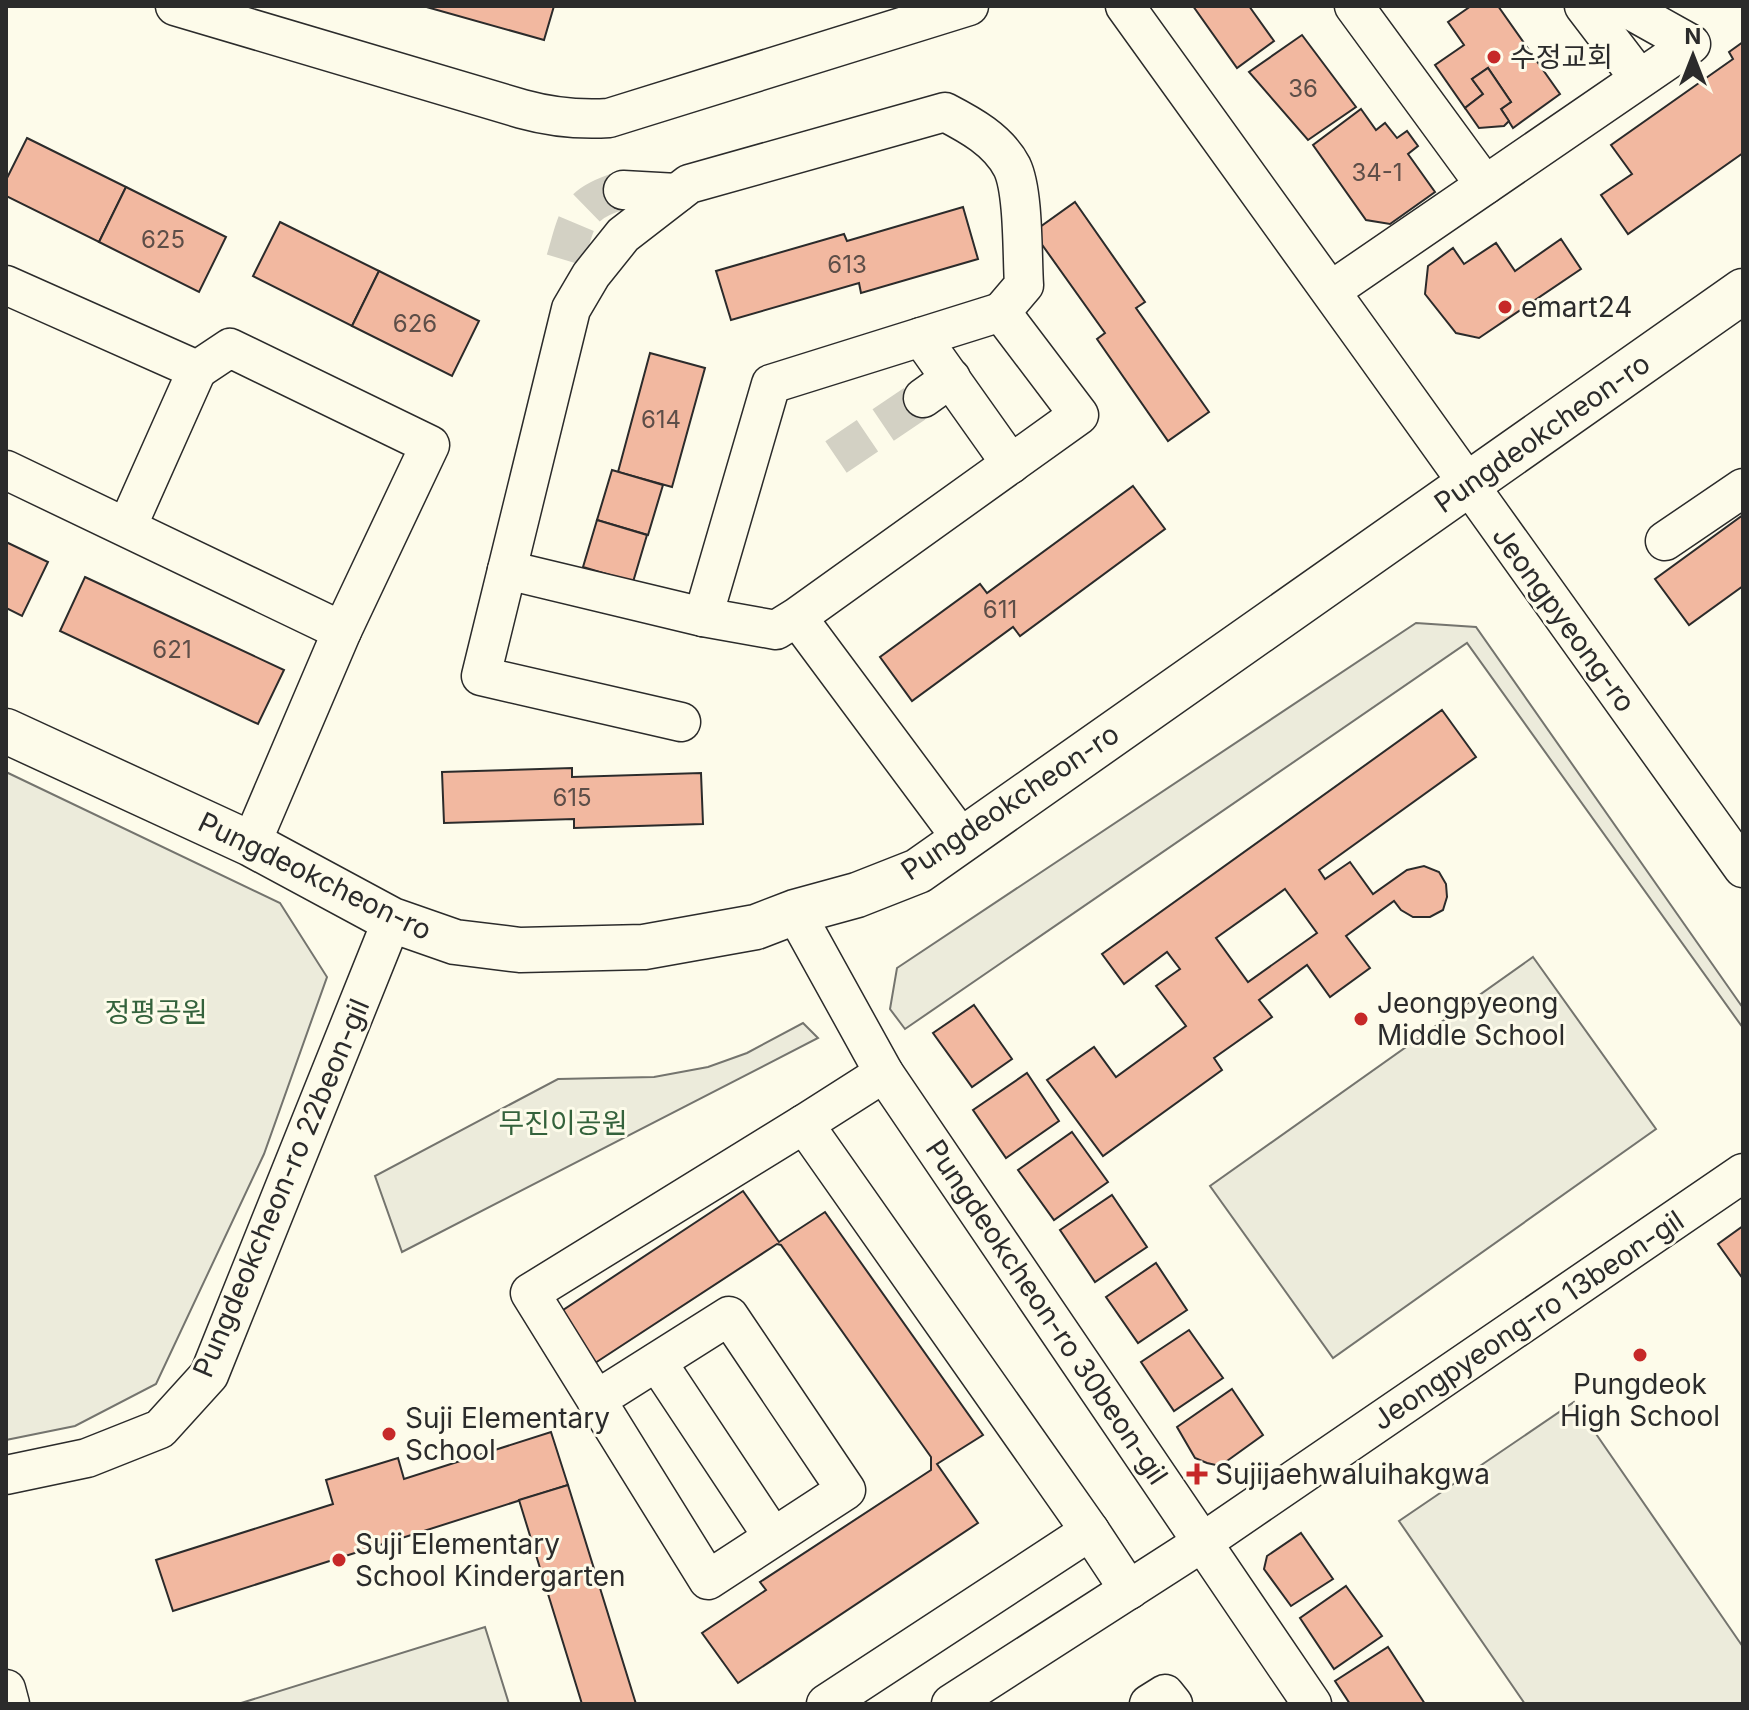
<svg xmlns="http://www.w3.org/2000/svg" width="1749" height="1710" viewBox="0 0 1749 1710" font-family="Inter,'Noto Sans KR',sans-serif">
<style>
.green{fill:#ecebdb;stroke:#74746e;stroke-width:2}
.building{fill:#f2b8a0;stroke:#2b2b2b;stroke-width:2;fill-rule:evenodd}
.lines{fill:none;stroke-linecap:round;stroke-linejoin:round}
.minor-tunnel{stroke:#d3d1c4;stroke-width:38;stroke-dasharray:38 19;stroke-linecap:butt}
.minor-casing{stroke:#2b2b2b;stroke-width:41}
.major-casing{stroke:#2b2b2b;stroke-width:47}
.minor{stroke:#fdfbea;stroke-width:38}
.major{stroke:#fdfbea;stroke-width:44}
.poi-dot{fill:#c62828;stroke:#fdfbea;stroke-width:3}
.labels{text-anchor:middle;stroke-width:6;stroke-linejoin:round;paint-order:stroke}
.number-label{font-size:24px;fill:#5d4e48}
.poi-label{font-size:28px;fill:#2b2b2b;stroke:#fdfbea;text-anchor:start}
.street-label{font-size:28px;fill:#2b2b2b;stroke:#fdfbea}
.park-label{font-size:28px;fill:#34623c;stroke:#fdfbea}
</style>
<rect width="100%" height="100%" fill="#fdfbea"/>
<!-- green -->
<g class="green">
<path d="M1416 623 1476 627 1743 1008V1028L1467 643 905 1029 890 1009 897 968Z"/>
<path d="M6 772 280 903 327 977 264 1154 156 1384 75 1426 6 1440Z"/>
<path d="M1533 957 1656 1129 1333 1358 1210 1186Z"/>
<path d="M803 1023 818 1038 402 1252 375 1176 558 1079 654 1077 708 1067 747 1053Z"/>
<path d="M1574 1402 1743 1647V1704H1525L1399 1521Z"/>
<path d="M485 1627 509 1704H238Z"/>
</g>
<!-- building -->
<g class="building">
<path d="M423 6H554L544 40Z"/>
<path d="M1249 6 1274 41 1237 68 1193 6Z"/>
<path d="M1471 6H1498L1560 94 1513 128 1501 109 1511 102 1488 68 1472 79 1483 94 1465 108 1435 65 1464 45 1448 22Z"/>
<path d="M1302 35 1356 107 1308 140 1249 72Z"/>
<path d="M1743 42V153L1628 234 1601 195 1632 174 1611 145 1733 59 1729 52Z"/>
<path d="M1488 68 1511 102 1501 109 1509 121 1504 126 1479 128 1465 108 1483 94 1472 79Z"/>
<path d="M1361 109 1376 130 1385 123 1397 138 1407 131 1418 146 1408 154 1435 192 1390 224 1366 220 1313 145Z"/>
<path d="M27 138 126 187 99 242 6 196V180Z"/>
<path d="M126 187 226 237 199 292 99 242Z"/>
<path d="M1075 202 1145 302 1136 308 1209 412 1168 441 1097 339 1105 333 1033 232Z"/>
<path d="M963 207 978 259 861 293 859 283 731 320 716 271 844 234 847 241Z"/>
<path d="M280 222 379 271 352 326 253 276Z"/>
<path d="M1561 239 1581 269 1479 338 1456 333 1425 294 1428 266 1453 248 1464 264 1496 243 1515 271Z"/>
<path d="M379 271 479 321 452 376 352 326Z"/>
<path d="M650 353 705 368 672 487 618 472Z"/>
<path d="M612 470 663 485 648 535 597 520Z"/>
<path d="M1133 486 1165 529 1020 636 1013 627 912 701 880 657 980 584 987 593Z"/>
<path d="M1743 515V586L1689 625 1655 579Z"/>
<path d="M597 520 647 535 633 582 583 567Z"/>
<path d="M6 542 48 562 22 616 6 608Z"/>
<path d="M85 577 284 670 258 724 60 631Z"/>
<path d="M1442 710 1476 757 1319 870 1325 879 1350 862 1373 894 1407 870 1424 866 1439 872 1446 884 1447 897 1443 910 1430 917H1413L1401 910 1394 901 1346 936 1370 968 1330 997 1307 965 1259 1000 1272 1017 1214 1058 1222 1070 1103 1156 1047 1080 1094 1047 1116 1077 1186 1026 1156 986 1180 969 1167 952 1124 984 1102 954ZM1285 889 1317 933 1248 982 1216 938Z"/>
<path d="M572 768V777L701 773 703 824 574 828V819L444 823 442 772Z"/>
<path d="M974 1005 1012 1059 972 1087 933 1033Z"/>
<path d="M1027 1073 1059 1121 1006 1158 973 1110Z"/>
<path d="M1072 1132 1108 1182 1054 1220 1018 1170Z"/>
<path d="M743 1191 779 1242 825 1212 983 1435 937 1464 978 1523 738 1683 702 1633 766 1590 760 1582 931 1470V1457L781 1245 777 1244 589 1367 554 1316Z"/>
<path d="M1112 1195 1147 1247 1095 1282 1060 1230Z"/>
<path d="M1743 1226V1279L1718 1244Z"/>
<path d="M1156 1263 1187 1310 1138 1343 1106 1297Z"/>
<path d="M1189 1330 1223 1378 1174 1411 1141 1362Z"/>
<path d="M1232 1389 1263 1435 1220 1466 1207 1463 1195 1458 1177 1427Z"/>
<path d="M551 1432 568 1485 173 1611 156 1560 333 1504 326 1480 398 1458 404 1479Z"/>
<path d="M568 1485 636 1704H582L519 1500Z"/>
<path d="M1301 1533 1333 1579 1291 1606 1264 1569 1267 1556Z"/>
<path d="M1346 1586 1382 1636 1334 1669 1300 1618Z"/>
<path d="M1388 1647 1425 1704H1350L1335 1681Z"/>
</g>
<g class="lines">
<!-- minor-tunnel -->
<g class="minor-tunnel">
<path d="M565 260C578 217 576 204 623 190"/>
<path d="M836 457 923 398"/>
</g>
<defs>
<g id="minor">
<path d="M175 6 522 109C551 117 579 120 609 118L969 6"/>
<path d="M1125 6C1333 292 1536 581 1743 868"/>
<path d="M1354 6 1485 185"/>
<path d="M1584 6 1639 78"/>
<path d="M623 190 677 193"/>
<path d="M6 285 197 370 230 348 430 445 342 631 251 844"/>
<path d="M1332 290 1691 44 1623 6"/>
<path d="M921 337 1011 464"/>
<path d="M923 398 951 378"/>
<path d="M6 470 342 631"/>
<path d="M127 527 197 370"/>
<path d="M1665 541 1743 488"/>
<path d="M507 570 703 617"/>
<path d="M797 617 1079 415 1001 312 771 384 703 617 776 630 797 617 962 839"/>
<path d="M681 722 481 676 571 309 591 275 623 235 689 184 945 112C970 125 998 140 1012 167 1024 192 1022 256 1024 285L1001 312"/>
<path d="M795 912 884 1073 1312 1704"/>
<path d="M804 1124 884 1073"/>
<path d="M657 1362 773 1537"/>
<path d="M596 1400 729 1316 846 1490 708 1580 530 1293 804 1124 1090 1531"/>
<path d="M6 1475 87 1458 160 1429 209 1375 392 920"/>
<path d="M6 1689 10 1704"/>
<path d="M826 1704 1090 1531 1129 1590"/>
<path d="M951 1704 1203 1542 1743 1173"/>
<path d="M1149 1704 1165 1694 1173 1704"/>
</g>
<path id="major" d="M6 731 251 844 392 920 455 942 520 950 644 947 756 927 795 912 857 895 918 871 1743 291"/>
</defs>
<!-- minor casing -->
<use href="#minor" class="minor-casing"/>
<!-- major casing -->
<use href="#major" class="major-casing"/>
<!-- minor -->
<use href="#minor" class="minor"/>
<!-- major -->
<use href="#major" class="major"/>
</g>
<!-- markers -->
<g class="poi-dot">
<circle cx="1494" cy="57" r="8"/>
<circle cx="1505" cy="307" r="8"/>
<circle cx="1361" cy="1019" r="8"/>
<circle cx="1640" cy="1355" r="8"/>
<circle cx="389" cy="1434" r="8"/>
<path d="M1193 1462h8v8h8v8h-8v8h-8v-8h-8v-8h8z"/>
<circle cx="339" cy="1560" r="8"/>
</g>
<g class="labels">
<!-- number labels -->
<g class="number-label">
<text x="1303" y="97">36</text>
<text x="1377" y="181">34-1</text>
<text x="163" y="248">625</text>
<text x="847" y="273">613</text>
<text x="415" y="332">626</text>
<text x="661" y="428">614</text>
<text x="1000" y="618">611</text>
<text x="172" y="658">621</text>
<text x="572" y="806">615</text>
</g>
<!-- poi labels -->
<g class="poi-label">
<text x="1510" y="67">수정교회</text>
<text x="1521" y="317">emart24</text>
<text x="1377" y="1013">Jeongpyeong<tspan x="1377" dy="32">Middle School</tspan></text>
<text x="1640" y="1394" text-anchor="middle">Pungdeok<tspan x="1640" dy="32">High School</tspan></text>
<text x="405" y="1428">Suji Elementary<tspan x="405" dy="32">School</tspan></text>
<text x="1215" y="1484">Sujijaehwaluihakgwa</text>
<text x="355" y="1554">Suji Elementary<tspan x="355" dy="32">School Kindergarten</tspan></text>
</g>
<!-- street labels -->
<g class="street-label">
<text transform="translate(1542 433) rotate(-35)" y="10">Pungdeokcheon-ro</text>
<text transform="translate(1564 619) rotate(54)" y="10">Jeongpyeong-ro</text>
<text transform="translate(1010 802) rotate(-34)" y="10">Pungdeokcheon-ro</text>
<text transform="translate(315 876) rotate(26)" y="10">Pungdeokcheon-ro</text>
<text transform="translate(281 1188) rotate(-67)" y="10">Pungdeokcheon-ro 22beon-gil</text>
<text transform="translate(1047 1312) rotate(56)" y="10">Pungdeokcheon-ro 30beon-gil</text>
<text transform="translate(1528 1320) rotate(-34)" y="10">Jeongpyeong-ro 13beon-gil</text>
</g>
<!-- park labels -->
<g class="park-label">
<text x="156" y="1022">정평공원</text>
<text x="563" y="1133">무진이공원</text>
</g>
</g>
<!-- border -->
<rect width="1749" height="1710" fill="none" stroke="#2b2b2b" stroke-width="16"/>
<!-- north arrow -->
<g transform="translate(1693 56)" stroke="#fdfbea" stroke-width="6" paint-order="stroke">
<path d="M0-6L14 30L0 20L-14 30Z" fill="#2b2b2b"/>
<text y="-12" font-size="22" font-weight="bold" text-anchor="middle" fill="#2b2b2b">N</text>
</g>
</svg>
